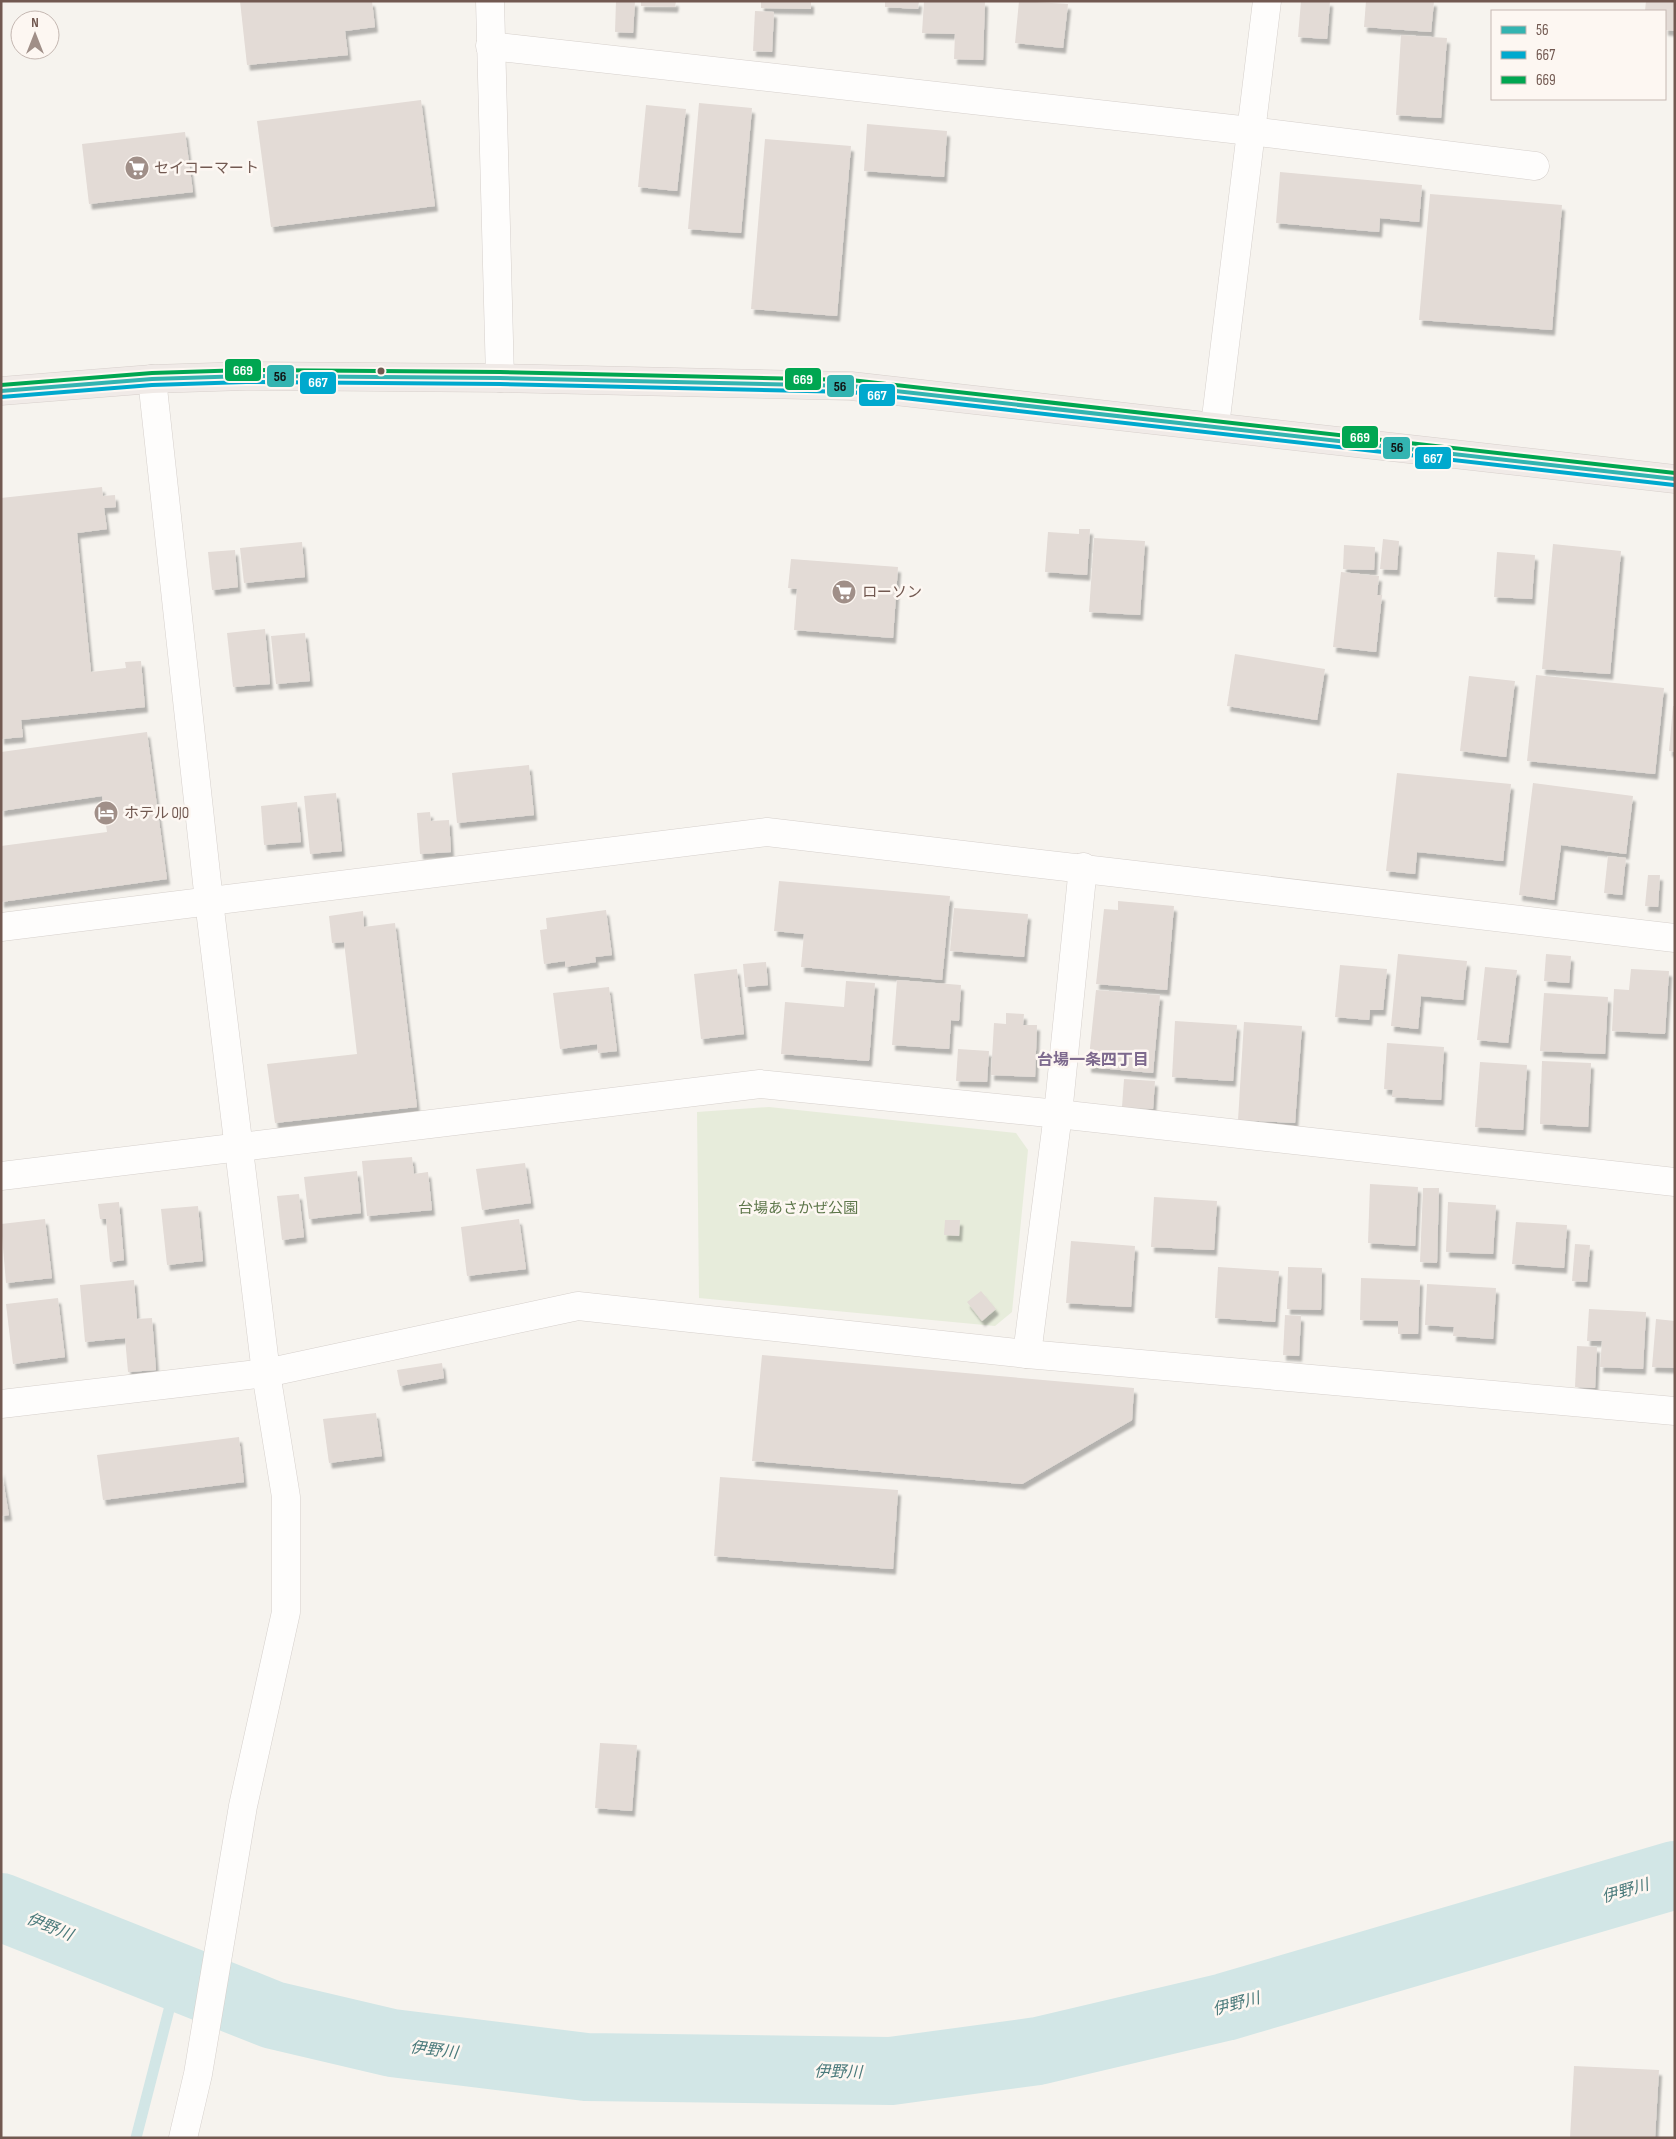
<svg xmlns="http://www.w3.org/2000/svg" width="1676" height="2139" viewBox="0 0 1676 2139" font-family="'Sofia Sans Condensed','Noto Sans JP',sans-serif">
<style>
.green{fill:#e7ecdb}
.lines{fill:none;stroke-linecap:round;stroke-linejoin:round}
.stream{stroke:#d2e6e6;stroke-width:11}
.river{stroke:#d2e6e6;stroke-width:68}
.building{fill:#e3dbd6;filter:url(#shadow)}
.minor-casing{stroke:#d6d0cc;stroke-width:29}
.tertiary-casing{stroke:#d6d0cc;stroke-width:29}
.trunk-casing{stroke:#d7d0cc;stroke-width:29}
.minor{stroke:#fefdfc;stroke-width:28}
.tertiary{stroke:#fefdfc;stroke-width:28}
.trunk{stroke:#f0eae7;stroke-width:28}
.bus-1-casing{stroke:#fdf7f2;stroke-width:8}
.bus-2-casing{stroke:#fdf7f2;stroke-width:8}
.bus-3-casing{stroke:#fdf7f2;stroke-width:8}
.bus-1{stroke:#33b4b1;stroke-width:4}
.bus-2{stroke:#00a9ce;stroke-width:4}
.bus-3{stroke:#00a651;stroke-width:4}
.bus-dot{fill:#725951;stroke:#fdf7f2;stroke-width:2}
.labels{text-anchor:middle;stroke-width:5;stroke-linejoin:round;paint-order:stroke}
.poi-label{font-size:15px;fill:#725951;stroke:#fdf7f2;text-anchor:start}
.park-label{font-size:15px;fill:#5e774b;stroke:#fdf7f2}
.neighbourhood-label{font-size:16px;font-weight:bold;fill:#7d698d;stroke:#fdf7f2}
.water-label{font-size:16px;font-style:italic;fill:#4a7a7b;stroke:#fdf7f2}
.line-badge{stroke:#fdf7f2;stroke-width:2}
.badge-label{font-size:14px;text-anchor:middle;font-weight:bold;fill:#fff}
.pale-badge-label{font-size:14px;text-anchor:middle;font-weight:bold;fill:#111}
</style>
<defs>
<filter id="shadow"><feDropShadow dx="3" dy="5.5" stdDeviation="1" flood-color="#0004"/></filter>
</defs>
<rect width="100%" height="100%" fill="#f6f3ee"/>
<!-- green -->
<path class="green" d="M769 1107 1016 1133 1028 1150 1012 1312 995 1326 699 1298 697 1112Z"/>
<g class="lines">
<!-- stream -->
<path class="stream" d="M136 2138 171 2002 174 1976"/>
<!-- river -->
<path class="river" d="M1 1907 273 2015 392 2043 586 2067 891 2071 1038 2051 1225 2007 1675 1875"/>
</g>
<!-- building -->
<g class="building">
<path d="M240 1H372L375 27 345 31 348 55 247 65Z"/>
<path d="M616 1H635L633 33 615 32Z"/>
<path d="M641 1H676L675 7 641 6Z"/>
<path d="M761 1H811V9L761 8Z"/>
<path d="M885 1H919L918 9 885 7Z"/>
<path d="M924 1H985L983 60 954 59 955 34 922 33Z"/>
<path d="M1019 1 1068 4 1063 48 1015 43Z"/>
<path d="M1301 1H1330L1327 39 1298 37Z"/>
<path d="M1366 1H1434L1431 32 1364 27Z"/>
<path d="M1646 1H1675V31L1665 30V11H1645Z"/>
<path d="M755 11 774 12 772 52 753 51Z"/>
<path d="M1401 35 1447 38 1441 118 1396 115Z"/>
<path d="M421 100 435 206 271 227 257 121Z"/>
<path d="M699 103 752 108 741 233 688 229Z"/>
<path d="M646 105 686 109 677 191 638 187Z"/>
<path d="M867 124 947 131 944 177 864 171Z"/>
<path d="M185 132 193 192 89 204 82 144Z"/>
<path d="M765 139 851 146 837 316 751 309Z"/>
<path d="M1280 172 1422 185 1419 222 1380 218 1379 232 1276 223Z"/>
<path d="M1430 194 1562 205 1552 330 1419 320Z"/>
<path d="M102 487 103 496 115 495 116 507 104 508 107 529 77 533 91 672 126 668 125 662 141 661 145 707 21 720 23 737 1 739V498Z"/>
<path d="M1079 529H1090L1087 575 1045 572 1048 532 1079 534Z"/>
<path d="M1094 538 1145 541 1140 615 1089 612Z"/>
<path d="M1383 539 1399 541 1397 570 1380 569Z"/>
<path d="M302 542 305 577 244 583 240 548Z"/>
<path d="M1553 544 1621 551 1610 674 1542 669Z"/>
<path d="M1344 545 1375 547 1374 570 1343 569Z"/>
<path d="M235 550 238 587 212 590 208 552Z"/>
<path d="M1497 552 1535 555 1532 599 1494 597Z"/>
<path d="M791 559 898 567 893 638 794 630 797 589 788 588Z"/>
<path d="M1341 572 1379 576 1377 595H1382L1376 652 1333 647Z"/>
<path d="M265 629 270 684 233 687 227 633Z"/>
<path d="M305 633 310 681 276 684 271 636Z"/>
<path d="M1235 654 1325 669 1317 720 1227 706Z"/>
<path d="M1536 675 1664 688 1655 774 1527 761Z"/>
<path d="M1469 676 1515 681 1506 757 1460 751Z"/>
<path d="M1673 706H1675V752L1669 751Z"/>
<path d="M147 732 167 879 1 902V846L107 832 102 796 1 811V752Z"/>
<path d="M529 765 534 815 457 823 452 773Z"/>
<path d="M1397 773 1511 784 1503 861 1417 852 1415 874 1386 871Z"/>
<path d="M1533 783 1633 796 1626 854 1561 845 1554 900 1519 895Z"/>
<path d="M336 793 342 851 310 854 304 796Z"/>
<path d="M297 802 301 842 264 845 261 806Z"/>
<path d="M430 812 431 821 449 820 451 852 420 854 417 813Z"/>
<path d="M1608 856 1626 858 1622 895 1604 893Z"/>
<path d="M1648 875H1660L1658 907 1645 906Z"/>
<path d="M779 881 950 896 942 980 801 967 804 934 774 931Z"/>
<path d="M1118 901 1174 906 1167 990 1096 984 1104 909 1118 910Z"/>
<path d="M954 908 1028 914 1024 957 950 951Z"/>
<path d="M606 910 612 955 595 957 596 962 565 967V961L544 964 540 930 547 929 546 918Z"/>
<path d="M363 911 364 927 395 923 417 1107 275 1123 267 1064 357 1054 344 942 332 943 329 916Z"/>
<path d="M1398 954 1467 961 1463 1000 1421 996 1418 1029 1391 1026Z"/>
<path d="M1546 954 1571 956 1569 983 1544 981Z"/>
<path d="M766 962 768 985 745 987 743 964Z"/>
<path d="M1340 965 1387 969 1383 1010H1370L1369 1020 1335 1017Z"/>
<path d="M1485 967 1517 970 1508 1043 1477 1040Z"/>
<path d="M737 969 744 1034 701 1039 694 974Z"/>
<path d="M1631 969 1669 971 1665 1034 1612 1031 1614 989 1629 990Z"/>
<path d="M897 980 961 985 959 1021 951 1020 949 1049 892 1045Z"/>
<path d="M846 981 875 983 869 1061 781 1054 785 1002 844 1007Z"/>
<path d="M609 987 617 1051 598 1053 597 1044 560 1049 553 993Z"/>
<path d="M1096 990 1160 995 1153 1073 1088 1067Z"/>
<path d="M1544 993 1608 997 1605 1054 1540 1051Z"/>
<path d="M1006 1013 1024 1014 1023 1025H1037L1035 1077 991 1075 994 1023 1006 1024Z"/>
<path d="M1175 1021 1237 1025 1233 1081 1172 1077Z"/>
<path d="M1244 1022 1302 1026 1295 1123 1238 1120Z"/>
<path d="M1387 1043 1444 1047 1441 1100 1392 1097 1393 1090 1384 1089Z"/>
<path d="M958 1049 989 1051 987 1082 956 1081Z"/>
<path d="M1542 1061 1591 1063 1588 1127 1540 1124Z"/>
<path d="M1480 1062 1527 1065 1523 1130 1475 1127Z"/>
<path d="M1124 1079 1155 1081 1153 1109 1122 1107Z"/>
<path d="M412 1157 414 1174 428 1172 432 1210 367 1216 362 1161Z"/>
<path d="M525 1163 531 1203 482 1210 476 1169Z"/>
<path d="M357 1171 361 1213 309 1219 304 1177Z"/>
<path d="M1370 1184 1418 1187 1415 1246 1368 1243Z"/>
<path d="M1423 1188H1439L1437 1263 1420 1262Z"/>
<path d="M299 1194 304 1237 282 1240 277 1196Z"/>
<path d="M1154 1197 1217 1201 1214 1250 1151 1247Z"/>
<path d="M119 1202 124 1260 110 1262 106 1219H100L98 1204Z"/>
<path d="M1448 1202 1496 1205 1493 1254 1446 1252Z"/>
<path d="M198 1206 203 1261 167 1265 161 1209Z"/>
<path d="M45 1219 52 1278 6 1283 1 1224Z"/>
<path d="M519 1219 526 1269 467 1276 461 1227Z"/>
<path d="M945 1220H960L959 1236 944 1235Z"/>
<path d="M1516 1222 1567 1225 1564 1268 1512 1264Z"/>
<path d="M1071 1241 1135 1246 1131 1307 1066 1303Z"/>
<path d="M1575 1244 1590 1245 1587 1282 1572 1281Z"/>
<path d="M1218 1267 1279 1271 1275 1322 1215 1318Z"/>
<path d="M1288 1267 1322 1268 1321 1310 1287 1309Z"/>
<path d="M1361 1278 1420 1280 1418 1334H1398V1321L1360 1320Z"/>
<path d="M134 1280 137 1319 152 1318 156 1370 128 1372 125 1338 85 1342 80 1285Z"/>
<path d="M1427 1284 1496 1288 1493 1339 1453 1336 1454 1327 1425 1325Z"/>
<path d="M981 1291 996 1309 982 1321 967 1302Z"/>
<path d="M58 1298 65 1357 13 1364 6 1304Z"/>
<path d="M1589 1309 1646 1312 1643 1369 1600 1367 1602 1341H1587Z"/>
<path d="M1285 1315 1301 1316 1299 1356 1283 1355Z"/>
<path d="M1656 1319 1675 1321V1368L1652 1367Z"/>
<path d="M1577 1346 1597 1347 1595 1388 1575 1387Z"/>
<path d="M762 1355 1134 1388 1132 1420 1022 1484 752 1461Z"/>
<path d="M442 1363 444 1378 400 1386 397 1370Z"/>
<path d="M376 1413 382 1456 329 1463 323 1419Z"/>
<path d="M239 1437 244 1482 103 1500 97 1455Z"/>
<path d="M1 1469 9 1515 1 1516Z"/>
<path d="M720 1477 898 1490 893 1569 714 1556Z"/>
<path d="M600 1743 637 1745 632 1811 595 1808Z"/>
<path d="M1574 2066 1659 2070 1655 2138H1570Z"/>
</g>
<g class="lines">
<defs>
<g id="minor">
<path d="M490 1 500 378"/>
<path d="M490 46 1250 131 1535 166"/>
<path d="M1215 426 1267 1"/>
<path d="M1 927 767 832 1675 938"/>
<path d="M1 1176 760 1084 1058 1114 1675 1182"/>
<path d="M1027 1354 1058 1114 1083 867"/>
<path d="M1 1404 266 1373 578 1306 1027 1354 1675 1411"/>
</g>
<path id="tertiary" d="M152 379 209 901 266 1373 286 1497V1612L243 1806 198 2074 183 2138"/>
<path id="trunk" d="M1 391 152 379 246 376 500 378 851 386 1675 479"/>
</defs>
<!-- minor casing -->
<use href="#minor" class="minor-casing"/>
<!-- tertiary casing -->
<use href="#tertiary" class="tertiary-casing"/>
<!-- trunk casing -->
<use href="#trunk" class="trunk-casing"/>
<!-- minor -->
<use href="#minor" class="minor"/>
<!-- tertiary -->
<use href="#tertiary" class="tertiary"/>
<!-- trunk -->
<use href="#trunk" class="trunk"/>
<defs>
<path id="bus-1" d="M1 391 152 379 246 376 500 378 851 386 1675 479"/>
<path id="bus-2" d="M1 397 152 385 246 382 500 384 851 392 1674 485"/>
<path id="bus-3" d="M1 385 152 373 246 370 500 372 851 380 1675 473"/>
</defs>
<!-- bus-1 casing -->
<use href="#bus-1" class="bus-1-casing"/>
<!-- bus-2 casing -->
<use href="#bus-2" class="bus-2-casing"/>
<!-- bus-3 casing -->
<use href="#bus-3" class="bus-3-casing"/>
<!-- bus-1 -->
<use href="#bus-1" class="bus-1"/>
<!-- bus-2 -->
<use href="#bus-2" class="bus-2"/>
<!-- bus-3 -->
<use href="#bus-3" class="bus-3"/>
</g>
<!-- icons -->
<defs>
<symbol id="supermarket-disc" viewBox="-11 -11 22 22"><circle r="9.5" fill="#a08f88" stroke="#fdf7f2"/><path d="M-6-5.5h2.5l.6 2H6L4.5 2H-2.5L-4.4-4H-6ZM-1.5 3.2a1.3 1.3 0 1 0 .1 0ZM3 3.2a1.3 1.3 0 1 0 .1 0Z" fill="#fff"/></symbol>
<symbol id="hotel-disc" viewBox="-11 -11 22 22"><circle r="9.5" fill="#a08f88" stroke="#fdf7f2"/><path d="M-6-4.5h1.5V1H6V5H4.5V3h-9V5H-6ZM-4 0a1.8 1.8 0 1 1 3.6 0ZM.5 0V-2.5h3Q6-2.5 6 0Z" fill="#fff"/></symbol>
</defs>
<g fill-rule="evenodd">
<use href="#supermarket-disc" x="123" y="154" width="28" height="28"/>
<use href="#supermarket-disc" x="830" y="578" width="28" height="28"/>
<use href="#hotel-disc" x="92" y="799" width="28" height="28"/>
</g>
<!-- markers -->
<circle class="bus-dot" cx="381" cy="371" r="4.5"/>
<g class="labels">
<!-- poi labels -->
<g class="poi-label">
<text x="154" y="173">セイコーマート</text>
<text x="862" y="597">ローソン</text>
<text x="124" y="818">ホテル OJO</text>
</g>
<!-- park labels -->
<g class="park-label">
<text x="798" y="1213">台場あさかぜ公園</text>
</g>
<!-- neighbourhood labels -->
<g class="neighbourhood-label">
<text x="1093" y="1065">台場一条四丁目</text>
</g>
<!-- water labels -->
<g class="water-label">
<text transform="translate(1625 1890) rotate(-16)" y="6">伊野川</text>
<text transform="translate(50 1926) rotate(22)" y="6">伊野川</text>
<text transform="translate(1236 2003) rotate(-15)" y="6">伊野川</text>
<text transform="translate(434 2049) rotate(7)" y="6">伊野川</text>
<text transform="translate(838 2071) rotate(1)" y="6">伊野川</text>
</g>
</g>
<g class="line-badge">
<rect x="224" y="358" width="38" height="24" rx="5" fill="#00a651"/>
<rect x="266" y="364" width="29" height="24" rx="5" fill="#33b4b1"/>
<rect x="784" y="367" width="38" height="24" rx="5" fill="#00a651"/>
<rect x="299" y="371" width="38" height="24" rx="5" fill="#00a9ce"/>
<rect x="826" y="374" width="29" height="24" rx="5" fill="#33b4b1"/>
<rect x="858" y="383" width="38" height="24" rx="5" fill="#00a9ce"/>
<rect x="1341" y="425" width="38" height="24" rx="5" fill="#00a651"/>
<rect x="1382" y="436" width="29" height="24" rx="5" fill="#33b4b1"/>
<rect x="1414" y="446" width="38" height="24" rx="5" fill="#00a9ce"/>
</g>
<g class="badge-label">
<text x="243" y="375">669</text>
<text x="803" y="384">669</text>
<text x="318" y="387">667</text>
<text x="877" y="400">667</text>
<text x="1360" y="442">669</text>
<text x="1433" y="463">667</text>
</g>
<g class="pale-badge-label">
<text x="280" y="381">56</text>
<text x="840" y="391">56</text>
<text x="1397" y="452">56</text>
</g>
<!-- border -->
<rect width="1676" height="2139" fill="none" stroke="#725951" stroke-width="5"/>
<!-- legend -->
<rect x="1491" y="10" width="175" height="90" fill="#fdf7f2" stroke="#c5b8b2"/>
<rect x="1501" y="26" width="25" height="8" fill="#33b4b1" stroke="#c5b8b2"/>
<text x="1536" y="35" font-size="15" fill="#725951">56</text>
<rect x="1501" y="51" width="25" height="8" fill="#00a9ce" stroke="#c5b8b2"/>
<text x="1536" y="60" font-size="15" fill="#725951">667</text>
<rect x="1501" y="76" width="25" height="8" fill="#00a651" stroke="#c5b8b2"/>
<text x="1536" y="85" font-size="15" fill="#725951">669</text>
<!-- north arrow -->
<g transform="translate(35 35)"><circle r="24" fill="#fdf7f2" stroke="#c5b8b2"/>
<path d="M0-4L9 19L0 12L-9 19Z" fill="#a08f88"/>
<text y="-8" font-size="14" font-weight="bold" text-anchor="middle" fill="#725951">N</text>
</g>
</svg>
